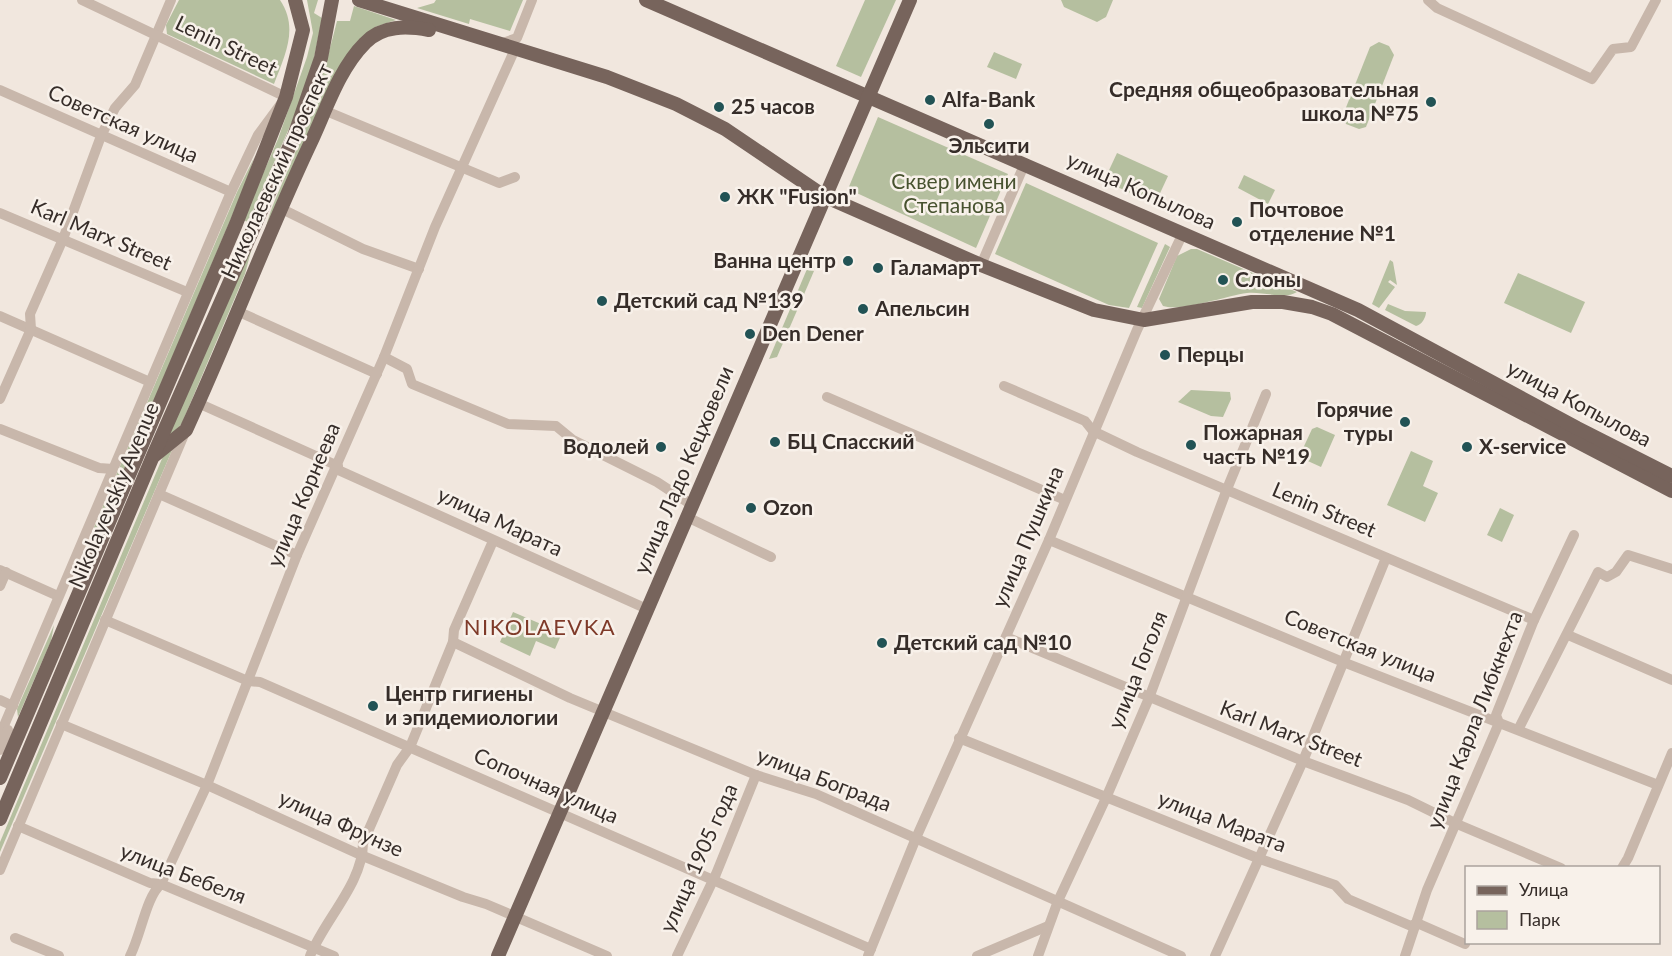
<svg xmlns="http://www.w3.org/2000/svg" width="1672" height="956" viewBox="0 0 1672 956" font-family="Lato,sans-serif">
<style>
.green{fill:#b5bf9f}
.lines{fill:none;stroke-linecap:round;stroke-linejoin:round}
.minor{stroke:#c8b7ab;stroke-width:10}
.major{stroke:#77645c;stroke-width:14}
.poi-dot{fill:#225355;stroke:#f8f1ea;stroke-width:2}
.labels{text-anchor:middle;stroke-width:5;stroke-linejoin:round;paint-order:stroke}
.street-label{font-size:21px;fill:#362d29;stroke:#f8f1ea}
.poi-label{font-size:21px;font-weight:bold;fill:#362d29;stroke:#f8f1ea;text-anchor:start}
.park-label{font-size:21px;fill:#47522f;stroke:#f8f1ea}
.neighbourhood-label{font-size:22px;letter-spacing:1.5px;fill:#7f3a29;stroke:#f8f1ea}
</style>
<rect width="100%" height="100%" fill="#f1e7de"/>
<!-- green -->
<g class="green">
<path d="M179 0H280C299 28 285 55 274 84L167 34 166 25Z"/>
<path d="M307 0H318L314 13 322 18 313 63 294 117 248 222 243 220 278 139 307 57 313 33Z"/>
<path d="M436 0H523L510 31 470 19 469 24 417 8 434 3Z"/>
<path d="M865 0H896L861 77 836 66Z"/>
<path d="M1061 0H1113L1106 17 1097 22 1064 7Z"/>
<path d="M354 6 396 20 375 27 356 43 265 231C271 204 285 179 295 153 312 110 326 66 337 21H350Z"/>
<path d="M1379 42 1389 46 1394 55 1366 127 1359 129 1346 124 1343 115 1370 47Z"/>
<path d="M994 52 1022 64 1016 79 987 67Z"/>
<path d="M878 117 1008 174 976 248 848 189Z"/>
<path d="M1117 153 1168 176 1155 204 1104 181Z"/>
<path d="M254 158 246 183 94 542V527L237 192Z"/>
<path d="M1244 175 1275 190 1268 204 1238 188Z"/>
<path d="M1026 183 1158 243 1129 308 1109 305 995 254Z"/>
<path d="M255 236 245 274 182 423 173 435 165 440Z"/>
<path d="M1165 244 1170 247 1142 308 1137 307Z"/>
<path d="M1191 249H1197L1297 292C1285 300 1262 291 1247 293 1225 296 1182 312 1163 306L1159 299 1177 256Z"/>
<path d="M1390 260 1393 262 1397 285 1390 280 1388 282 1395 287 1379 308 1372 304Z"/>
<path d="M807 269 814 271 777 357 769 359Z"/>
<path d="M1518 273 1585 302 1571 333 1504 303Z"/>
<path d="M1388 304 1405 311 1426 312C1426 317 1422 325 1416 326L1385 310Z"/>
<path d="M1191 390 1230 392 1231 399 1223 417 1211 416 1178 402Z"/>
<path d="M1317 427 1335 435 1321 467 1299 457 1312 429Z"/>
<path d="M173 448 0 852V842L164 454Z"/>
<path d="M1411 451 1433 461 1423 486 1438 493 1425 522 1387 505Z"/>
<path d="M1500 508 1514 515 1502 542 1487 535Z"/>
<path d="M513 612 562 633 555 649 536 641 530 656 500 642Z"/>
<path d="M54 625 51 641 18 717 17 709Z"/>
</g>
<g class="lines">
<!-- minor -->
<g class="minor">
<path d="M1428 0 1437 8 1592 79 1613 49 1631 47 1656 0"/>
<path d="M500 44 517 38 532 0"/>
<path d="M0 90 231 192"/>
<path d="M326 111 499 183 515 177"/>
<path d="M280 208 363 249 419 269"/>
<path d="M0 213 187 292"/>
<path d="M981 265 1025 163"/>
<path d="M237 311 377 374"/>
<path d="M0 316 150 382"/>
<path d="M384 357 407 369 412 384 508 424 556 426 573 440 657 482 692 505"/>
<path d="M1004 386 1085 421 1093 431 1137 452 1534 620"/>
<path d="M827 397 1065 500"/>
<path d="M0 399 31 329 30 314 63 239 101 136 115 108 135 85 171 0"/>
<path d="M198 403 338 466 336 469 647 609"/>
<path d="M0 429 99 468 113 469"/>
<path d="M159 494 297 555"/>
<path d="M687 517 771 557"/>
<path d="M1049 540 1343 662 1658 785"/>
<path d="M0 570 58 596"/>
<path d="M0 586 6 572"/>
<path d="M105 620 248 681 260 682 871 949"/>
<path d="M1568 635 1672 680"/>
<path d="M1006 637 1303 761 1408 800 1457 824 1561 868"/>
<path d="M453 642 570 698 756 775 816 794 1181 956"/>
<path d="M0 700 13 706"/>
<path d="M61 724 207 785 363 856 463 897 486 904 607 956"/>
<path d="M1519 728 1598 572 1607 577 1616 572 1628 555 1672 569"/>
<path d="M0 735 231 192 258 135 286 97 82 0"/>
<path d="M959 738 1260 859 1335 885 1348 899 1411 926 1417 923 1465 944"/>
<path d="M0 750 8 730"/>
<path d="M18 826 150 883 161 884 334 956"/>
<path d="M1622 868 1628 858 1672 753"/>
<path d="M0 870 186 430"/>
<path d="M15 938 59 956"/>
<path d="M130 956C141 935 146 897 161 884L207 785 297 555 384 357 435 227 515 49"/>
<path d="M310 956C324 920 363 883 363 843L397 765 410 747 453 642 454 630 493 541"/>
<path d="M677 956 716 874 756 775"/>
<path d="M868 956 916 838 1049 540 1137 330 1183 233"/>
<path d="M977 956 1048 926"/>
<path d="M1038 956 1058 901 1106 798 1149 698 1227 489 1266 394"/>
<path d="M1215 956 1303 761 1386 558"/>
<path d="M1405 956 1427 890 1499 723 1496 715 1534 620 1574 535"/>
</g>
<!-- major -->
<g class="major">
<path d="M359 0 607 77 676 104 725 129 824 196 981 265 1094 310 1144 320 1252 302H1283L1312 307 1332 314 1672 491"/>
<path d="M646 0 1358 310 1577 428 1672 476"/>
<path d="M155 455 186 430C230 335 266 237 311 142 326 110 339 69 365 43 382 25 407 26 429 30"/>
<path d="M0 778 236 224 286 97 303 30 295 0"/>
<path d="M0 819 153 456 294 136 321 58 332 0"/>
<path d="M498 956 910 0"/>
</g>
</g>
<!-- markers -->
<g class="poi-dot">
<circle cx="930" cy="100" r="6"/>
<circle cx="1431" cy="102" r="6"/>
<circle cx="719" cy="107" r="6"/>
<circle cx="989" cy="124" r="6"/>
<circle cx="725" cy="197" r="6"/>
<circle cx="1237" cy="222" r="6"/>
<circle cx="848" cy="261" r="6"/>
<circle cx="878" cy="268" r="6"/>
<circle cx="1223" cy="280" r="6"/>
<circle cx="602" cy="301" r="6"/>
<circle cx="863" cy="309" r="6"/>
<circle cx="750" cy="334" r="6"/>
<circle cx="1165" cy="355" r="6"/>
<circle cx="1405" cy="422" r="6"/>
<circle cx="775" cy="442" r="6"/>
<circle cx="1191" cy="445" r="6"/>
<circle cx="661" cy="447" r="6"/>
<circle cx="1467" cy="447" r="6"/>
<circle cx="751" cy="508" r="6"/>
<circle cx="882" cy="643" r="6"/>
<circle cx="373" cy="706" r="6"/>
</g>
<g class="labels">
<!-- street labels -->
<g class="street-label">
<text transform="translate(226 46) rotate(26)" y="7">Lenin Street</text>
<text transform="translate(123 124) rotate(24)" y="7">Советская улица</text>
<text transform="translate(277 171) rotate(-65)" y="7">Николаевский проспект</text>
<text transform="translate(1141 191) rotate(24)" y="7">улица Копылова</text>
<text transform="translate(101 235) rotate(23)" y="7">Karl Marx Street</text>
<text transform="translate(1579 404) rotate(28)" y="7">улица Копылова</text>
<text transform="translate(684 470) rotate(-67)" y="7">улица Ладо Кецховели</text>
<text transform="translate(114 495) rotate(-67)" y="7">Nikolayevskiy Avenue</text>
<text transform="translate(304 495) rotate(-67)" y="7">улица Корнеева</text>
<text transform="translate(1324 510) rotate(23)" y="7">Lenin Street</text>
<text transform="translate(500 522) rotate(25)" y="7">улица Марата</text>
<text transform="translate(1028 537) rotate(-67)" y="7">улица Пушкина</text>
<text transform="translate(1360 646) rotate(22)" y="7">Советская улица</text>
<text transform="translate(1138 670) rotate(-68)" y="7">улица Гоголя</text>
<text transform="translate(1475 720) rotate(-69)" y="7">улица Карла Либкнехта</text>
<text transform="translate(1291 734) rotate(21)" y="7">Karl Marx Street</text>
<text transform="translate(824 780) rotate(21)" y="7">улица Бограда</text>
<text transform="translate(546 786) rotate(24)" y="7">Сопочная улица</text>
<text transform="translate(1222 822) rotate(21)" y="7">улица Марата</text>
<text transform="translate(341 824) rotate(24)" y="7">улица Фрунзе</text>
<text transform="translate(699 858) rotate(-66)" y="7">улица 1905 года</text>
<text transform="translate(183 874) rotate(21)" y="7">улица Бебеля</text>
</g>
<!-- poi labels -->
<g class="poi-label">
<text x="1419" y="97" text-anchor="end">Средняя общеобразовательная<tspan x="1419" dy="24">школа №75</tspan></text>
<text x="942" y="107">Alfa-Bank</text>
<text x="731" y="114">25 часов</text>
<text x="989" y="153" text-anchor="middle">Эльсити</text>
<text x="737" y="204">ЖК "Fusion"</text>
<text x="1249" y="217">Почтовое<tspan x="1249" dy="24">отделение №1</tspan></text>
<text x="836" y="268" text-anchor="end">Ванна центр</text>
<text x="890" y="275">Галамарт</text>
<text x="1235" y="287">Слоны</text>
<text x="614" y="308">Детский сад №139</text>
<text x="875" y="316">Апельсин</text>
<text x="762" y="341">Den Dener</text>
<text x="1177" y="362">Перцы</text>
<text x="1393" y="417" text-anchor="end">Горячие<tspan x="1393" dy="24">туры</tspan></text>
<text x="1203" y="440">Пожарная<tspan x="1203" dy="24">часть №19</tspan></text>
<text x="787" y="449">БЦ Спасский</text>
<text x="649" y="454" text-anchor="end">Водолей</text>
<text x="1479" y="454">X-service</text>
<text x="763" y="515">Ozon</text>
<text x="894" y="650">Детский сад №10</text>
<text x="385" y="701">Центр гигиены<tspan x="385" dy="24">и эпидемиологии</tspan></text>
</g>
<!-- park labels -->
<g class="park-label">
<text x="954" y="189">Сквер имени<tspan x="954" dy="24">Степанова</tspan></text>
</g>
<!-- neighbourhood labels -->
<g class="neighbourhood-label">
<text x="540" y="635">NIKOLAEVKA</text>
</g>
</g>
<!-- legend -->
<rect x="1465" y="866" width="195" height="78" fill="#f8f1ea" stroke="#aaa39d" stroke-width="1.5"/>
<rect x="1477" y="886" width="30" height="9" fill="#77645c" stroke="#aaa39d" stroke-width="1.5"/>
<text x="1519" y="896" font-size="18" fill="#362d29">Улица</text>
<rect x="1477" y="911" width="30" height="18" fill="#b5bf9f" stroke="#aaa39d" stroke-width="1.5"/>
<text x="1519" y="926" font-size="18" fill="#362d29">Парк</text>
</svg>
